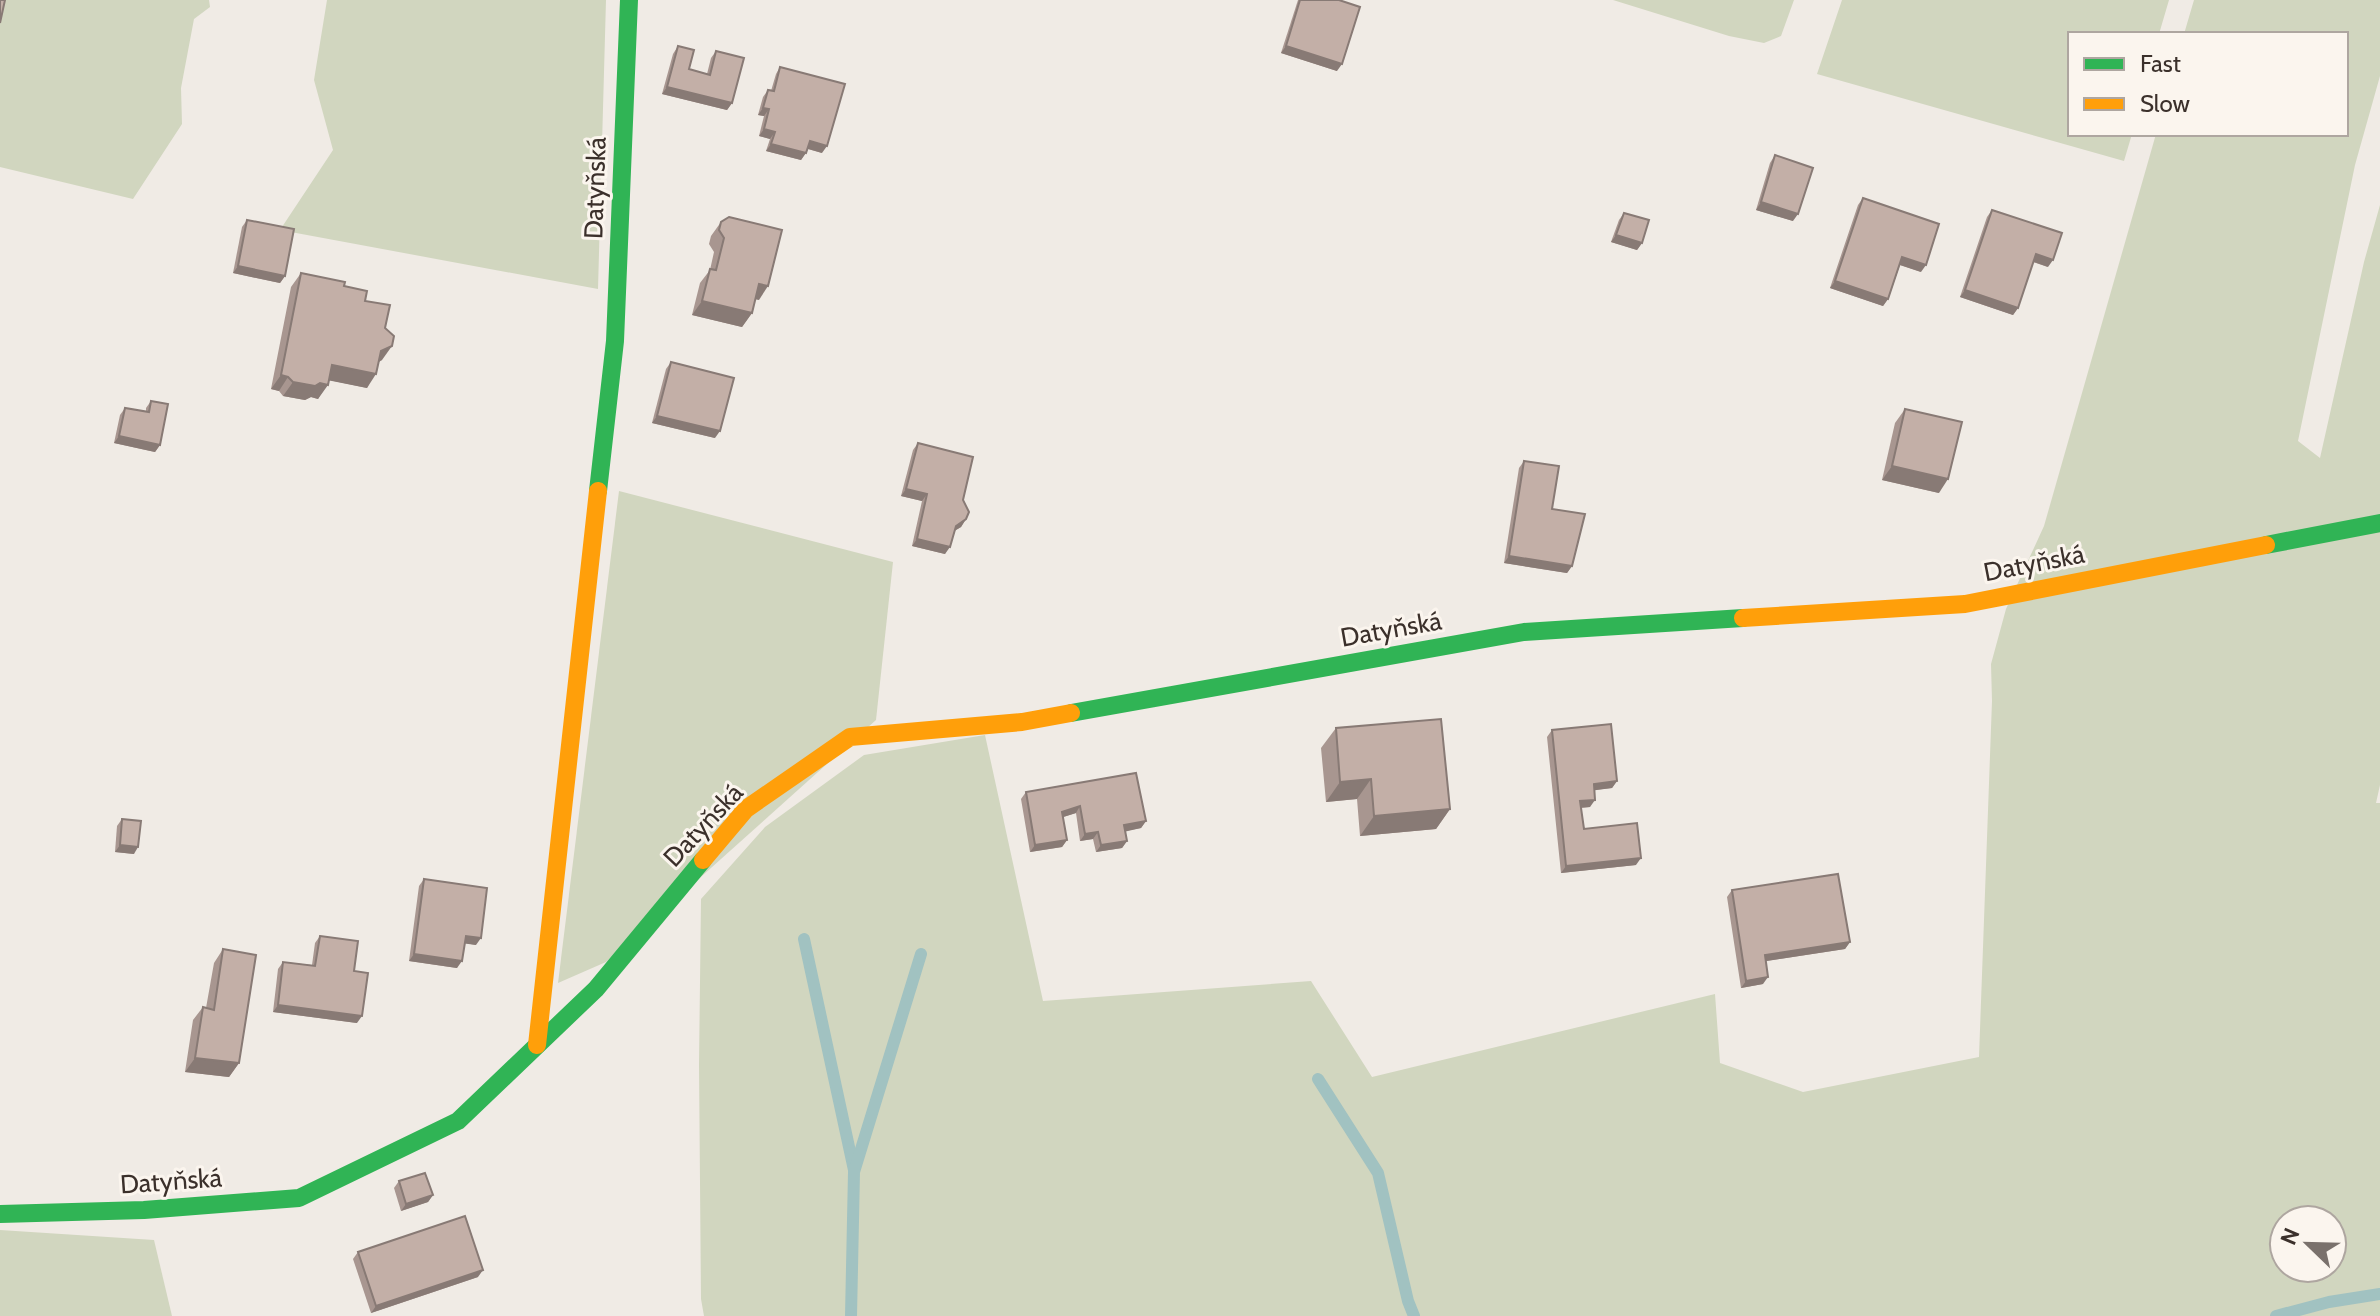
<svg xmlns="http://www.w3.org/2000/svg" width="2380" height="1316" viewBox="0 0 2380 1316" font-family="Cabin,sans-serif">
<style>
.green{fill:#d1d6bf;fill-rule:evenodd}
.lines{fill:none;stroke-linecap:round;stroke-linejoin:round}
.stream{stroke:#a1c2c1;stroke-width:12}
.fast{stroke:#30b455;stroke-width:18}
.slow{stroke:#ff9f0a;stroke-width:18}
.wall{fill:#a89690}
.shaded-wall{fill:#887a75}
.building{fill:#c3afa7;stroke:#887a75;stroke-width:2}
.labels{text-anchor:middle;stroke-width:6;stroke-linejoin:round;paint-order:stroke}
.street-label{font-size:26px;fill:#3b302b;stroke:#fbf5ee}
</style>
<rect width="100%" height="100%" fill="#f0ebe5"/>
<!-- green -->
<g class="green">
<path d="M0 0H209L210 7 194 19 181 88 182 124 133 199 0 167Z"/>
<path d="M327 0H606L598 289 280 230 333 150 314 80Z"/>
<path d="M1613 0H1794L1781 36 1764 43 1729 36Z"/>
<path d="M1842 0H2169L2159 34H2070V134H2132L2124 161 1817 74Z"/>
<path d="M2194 0H2380V76L2355 165 2298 441 2320 458 2364 262 2380 205V785L2376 803H2380V1316H704L701 1299 699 1065 701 899 765 827 864 755 985 735 1043 1001 1311 981 1372 1077 1715 994 1720 1063 1803 1092 1979 1057 1992 701 1991 664 2006 609 2044 526 2156 134H2346V34H2184ZM2284 1220H2332V1268H2284Z"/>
<path d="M619 491 893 562 876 720 606 962 558 983Z"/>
<path d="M0 1230 154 1240 172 1316H0Z"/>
</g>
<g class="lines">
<!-- stream -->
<g class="stream">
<path d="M804 939 854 1170"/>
<path d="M1318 1079 1378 1173 1408 1301 1414 1316"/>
<path d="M851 1316 854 1172 921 954"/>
<path d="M2276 1316 2329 1302 2380 1294"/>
</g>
<!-- fast -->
<g class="fast">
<path d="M598 491 615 341 629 0"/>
<path d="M2266 545 2380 523"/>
<path d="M1071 713 1524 632 1743 618"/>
<path d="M0 1214 144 1210 299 1198 458 1121 596 989 703 860"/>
</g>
<!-- slow -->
<g class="slow">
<path d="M1743 618 1965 604 2266 545"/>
<path d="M703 860 746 809 850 737 1022 722 1071 713"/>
<path d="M537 1045 598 491"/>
</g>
</g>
<!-- wall -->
<g class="wall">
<path d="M1298 0H1339L1337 71 1281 53Z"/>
<path d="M678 46 689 69 707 74 711 58 716 51 732 103 727 110 662 94 673 54Z"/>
<path d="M780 67 822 153 808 149 801 160 766 151 770 139 759 136 764 116 758 115 763 97 768 90 771 91 776 74Z"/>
<path d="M1775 155 1793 221 1756 210 1770 163Z"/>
<path d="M1863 198 1921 272 1900 265 1888 299 1883 306 1830 288 1858 205Z"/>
<path d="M1992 210 2048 267 2033 262 2018 308 2013 315 1960 297 1987 217Z"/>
<path d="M1624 213 1642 243 1637 250 1611 242 1619 220Z"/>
<path d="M247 220 285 276 280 283 233 273 242 227Z"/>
<path d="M721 222 759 300 755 299 752 313 742 327 692 315 700 283 710 270 714 252 709 244 711 236Z"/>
<path d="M301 273 344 286 365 301 385 328 382 360 379 362 367 388 329 380 318 399 311 397 305 400 283 396 279 391 271 389 291 287Z"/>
<path d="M671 362 715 438 652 423 666 369Z"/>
<path d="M151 401 160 445 155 452 114 443 120 415 125 408 146 412V408Z"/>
<path d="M1905 409 1939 493 1882 480 1895 423Z"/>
<path d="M918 443 963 500 966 519 961 527 954 531 945 554 912 546 922 501 901 496 913 450Z"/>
<path d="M1524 461 1552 509 1572 566 1567 573 1504 563 1519 468Z"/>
<path d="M1336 728 1450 809 1436 829 1360 836 1357 799 1326 802 1321 748Z"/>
<path d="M1552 730 1617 781 1612 788 1594 790 1590 807 1581 808 1584 829 1636 865 1561 873 1547 737Z"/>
<path d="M1026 792 1146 821 1141 828 1125 831 1127 841 1122 848 1096 852 1093 839 1080 841 1076 813 1063 817 1067 840 1062 847 1030 852 1021 799Z"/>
<path d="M122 819 134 854 115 852 117 826Z"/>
<path d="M424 879 476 945 465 943 457 968 409 961 419 886Z"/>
<path d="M1732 890 1850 942 1845 949 1766 961 1763 984 1741 988 1727 897Z"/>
<path d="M320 936 354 971 357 1023 273 1012 278 969 283 962 312 965 315 943Z"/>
<path d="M223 949 239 1063 229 1077 185 1072 193 1020 203 1007 206 1008 214 963Z"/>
<path d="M399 1181 433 1195 428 1202 401 1211 394 1188Z"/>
<path d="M358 1252 478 1277 371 1313 353 1259Z"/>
</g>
<!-- shaded-wall -->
<g class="shaded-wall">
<path d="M1286 46 1342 64 1337 71 1281 53Z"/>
<path d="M667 87 732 103 727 110 662 94Z"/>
<path d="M763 108 769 109 764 116 758 115Z"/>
<path d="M764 129 775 132 770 139 759 136Z"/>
<path d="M810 141 827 146 822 153 805 148Z"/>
<path d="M771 144 806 153 801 160 766 151Z"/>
<path d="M1761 202 1798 214 1793 221 1756 210Z"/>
<path d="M1616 235 1642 243 1637 250 1611 242Z"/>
<path d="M2036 254 2053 260 2048 267 2031 261Z"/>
<path d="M1902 257 1926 265 1921 272 1897 264Z"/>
<path d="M238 266 285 276 280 283 233 273Z"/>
<path d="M1835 281 1888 299 1883 306 1830 288Z"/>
<path d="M759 284 768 286 759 300 749 297Z"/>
<path d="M1965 290 2018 308 2013 315 1960 297Z"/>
<path d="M702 301 752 313 742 327 692 315Z"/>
<path d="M392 346 382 360 371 365 381 351Z"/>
<path d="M332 365 376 374 367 388 322 379Z"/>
<path d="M281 375 288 377 279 391 271 389Z"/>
<path d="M293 382 320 383 328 385 318 399 311 397 305 400 283 396Z"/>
<path d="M657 416 720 431 715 438 652 423Z"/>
<path d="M119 436 160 445 155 452 114 443Z"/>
<path d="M1892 466 1948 479 1939 493 1882 480Z"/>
<path d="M906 489 927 494 922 501 901 496Z"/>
<path d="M966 519 961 527 951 533 956 526Z"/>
<path d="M917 539 950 547 945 554 912 546Z"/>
<path d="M1509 556 1572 566 1567 573 1504 563Z"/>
<path d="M1371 779 1357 799 1326 802 1340 782Z"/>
<path d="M1617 781 1612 788 1589 791 1594 784Z"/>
<path d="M1595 800 1590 807 1575 808 1580 801Z"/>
<path d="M1080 806 1076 813 1057 819 1062 812Z"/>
<path d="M1450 809 1436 829 1360 836 1374 816Z"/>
<path d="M1146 821 1141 828 1119 833 1124 825Z"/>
<path d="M1098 832 1093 839 1080 841 1085 834Z"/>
<path d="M1067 840 1062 847 1030 852 1035 845Z"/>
<path d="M1127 841 1122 848 1096 852 1101 845Z"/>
<path d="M120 845 138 847 134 854 115 852Z"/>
<path d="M1641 858 1636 865 1561 873 1566 866Z"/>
<path d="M466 936 481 938 476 945 461 943Z"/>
<path d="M1850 942 1845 949 1760 962 1765 955Z"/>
<path d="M414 954 462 961 457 968 409 961Z"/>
<path d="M1768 977 1763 984 1741 988 1746 981Z"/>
<path d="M278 1005 362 1016 357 1023 273 1012Z"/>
<path d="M195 1058 239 1063 229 1077 185 1072Z"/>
<path d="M433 1195 428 1202 401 1211 406 1204Z"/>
<path d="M483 1270 478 1277 371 1313 376 1306Z"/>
</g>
<!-- building -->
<g class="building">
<path d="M0 0H5L0 23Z"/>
<path d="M1300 0H1339L1360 7 1342 64 1286 46Z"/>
<path d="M678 46 694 50 689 69 710 75 716 51 744 58 732 103 667 87Z"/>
<path d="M780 67 845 84 827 146 810 141 806 153 771 144 775 132 764 129 769 109 763 108 768 90 774 91Z"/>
<path d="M1775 155 1813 168 1798 214 1761 202Z"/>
<path d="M1863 198 1939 224 1926 265 1902 257 1888 299 1835 281Z"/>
<path d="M1992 210 2062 233 2053 260 2036 254 2018 308 1965 290Z"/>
<path d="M1624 213 1649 220 1642 243 1616 235Z"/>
<path d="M729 217 782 230 768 286 759 284 752 313 702 301 710 269 716 270 724 238 719 230 721 222Z"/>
<path d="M247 220 294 229 285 276 238 266Z"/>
<path d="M301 273 345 282 344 286 367 291 365 301 390 305 385 328 394 336 392 346 381 351 376 374 332 365 328 385 320 383 315 386 293 382 288 377 281 375Z"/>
<path d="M671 362 734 378 720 431 657 416Z"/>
<path d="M151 401 168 404 160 445 119 436 125 408 149 412Z"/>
<path d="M1905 409 1962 422 1948 479 1892 466Z"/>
<path d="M918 443 973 457 963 500 969 512 966 519 956 526 950 547 917 539 927 494 906 489Z"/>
<path d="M1524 461 1559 466 1552 509 1585 514 1572 566 1509 556Z"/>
<path d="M1441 719 1450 809 1374 816 1371 779 1340 782 1336 728Z"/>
<path d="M1611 724 1617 781 1594 784 1595 800 1580 801 1584 829 1637 823 1641 858 1566 866 1552 730Z"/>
<path d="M1136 773 1146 821 1124 825 1127 841 1101 845 1098 832 1085 834 1080 806 1062 812 1067 840 1035 845 1026 792Z"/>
<path d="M122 819 141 821 138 847 120 845Z"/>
<path d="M1838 874 1850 942 1765 955 1768 977 1746 981 1732 890Z"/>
<path d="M424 879 487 888 481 938 466 936 462 961 414 954Z"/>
<path d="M320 936 358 941 354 971 368 973 362 1016 278 1005 283 962 315 966Z"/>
<path d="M223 949 256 955 239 1063 195 1058 203 1007 214 1010Z"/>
<path d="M425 1173 433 1195 406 1204 399 1181Z"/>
<path d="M465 1216 483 1270 376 1306 358 1252Z"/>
</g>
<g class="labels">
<!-- street labels -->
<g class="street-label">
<text transform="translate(595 188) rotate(-88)" y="9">Datyňská</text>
<text transform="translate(2034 563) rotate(-11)" y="9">Datyňská</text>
<text transform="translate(1391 629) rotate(-10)" y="9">Datyňská</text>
<text transform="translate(703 825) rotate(-47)" y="9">Datyňská</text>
<text transform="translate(171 1181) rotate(-4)" y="9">Datyňská</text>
</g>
</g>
<!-- legend -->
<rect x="2068" y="32" width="280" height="104" fill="#fbf5ee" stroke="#aea6a0" stroke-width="2"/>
<rect x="2084" y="58" width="40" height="12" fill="#30b455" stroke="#aea6a0" stroke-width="2"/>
<text x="2140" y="72" font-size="24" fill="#3b302b">Fast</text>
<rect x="2084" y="98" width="40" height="12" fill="#ff9f0a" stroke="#aea6a0" stroke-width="2"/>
<text x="2140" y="112" font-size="24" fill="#3b302b">Slow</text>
<!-- north arrow -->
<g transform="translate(2308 1244) rotate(293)"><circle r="38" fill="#fbf5ee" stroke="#aea6a0" stroke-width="2"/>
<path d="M0-6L14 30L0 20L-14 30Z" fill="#7a716c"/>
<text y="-12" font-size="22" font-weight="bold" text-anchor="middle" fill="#3b302b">N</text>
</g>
</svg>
